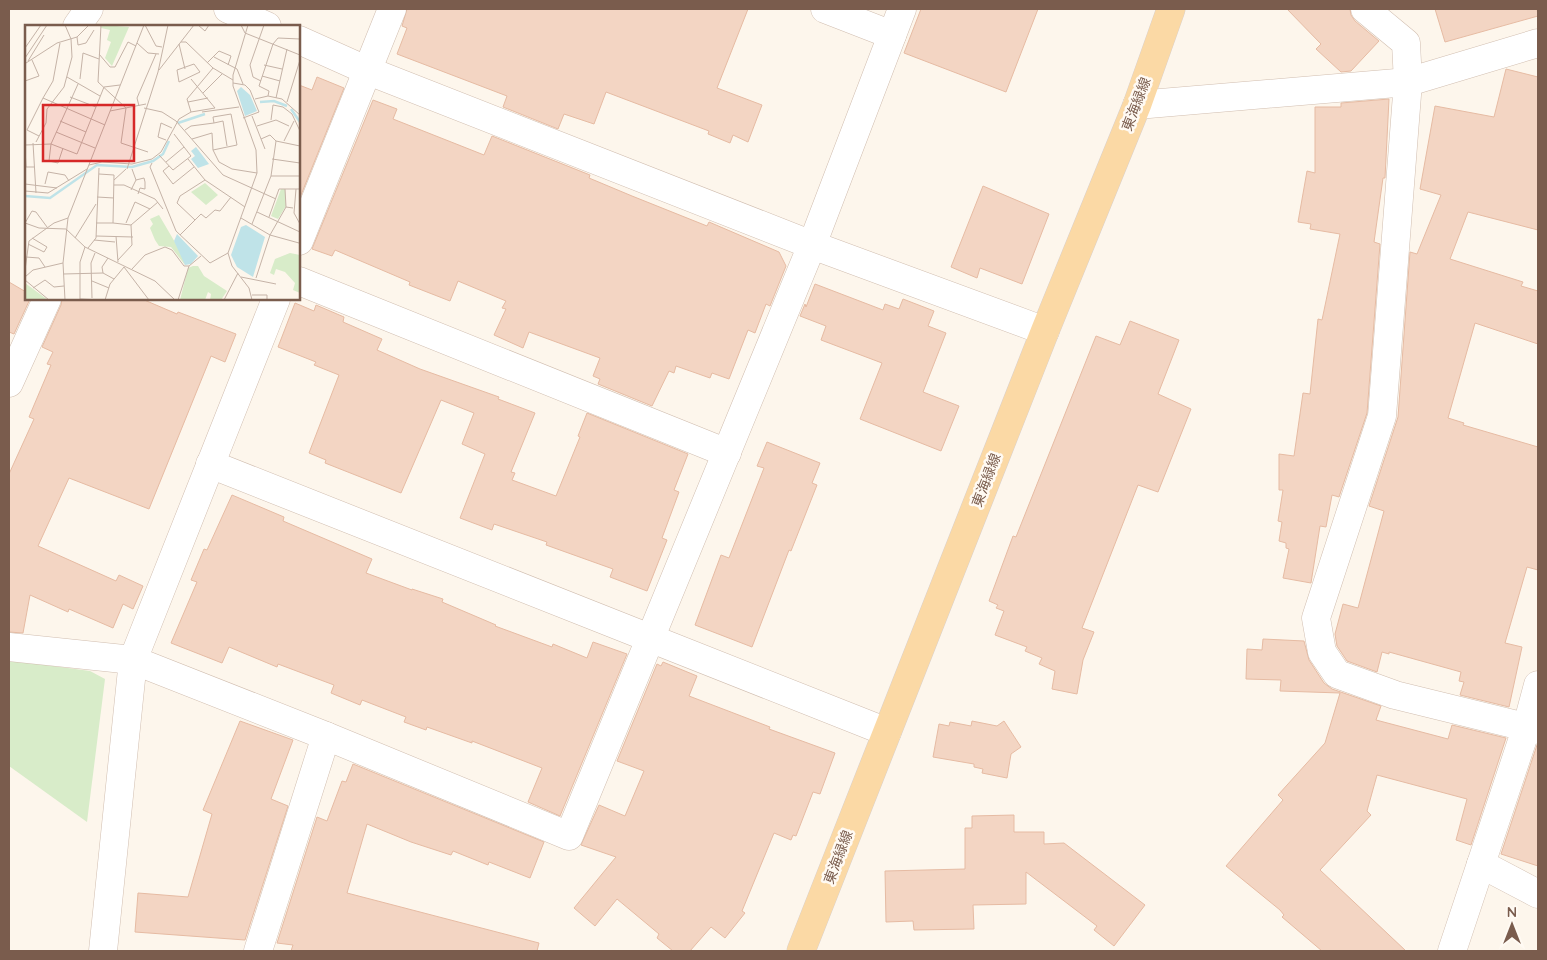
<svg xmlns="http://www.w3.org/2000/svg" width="1547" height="960" viewBox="0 0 1547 960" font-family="Quicksand,'Noto Sans JP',sans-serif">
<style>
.green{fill:#d8ecc9}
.building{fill:#f3d5c3;stroke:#e6bba3}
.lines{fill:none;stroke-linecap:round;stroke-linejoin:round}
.minor-casing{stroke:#d1beb0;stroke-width:29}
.major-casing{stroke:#dad1cd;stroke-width:29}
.minor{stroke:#fff;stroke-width:28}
.major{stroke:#fbd9a5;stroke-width:28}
.labels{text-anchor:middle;stroke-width:5;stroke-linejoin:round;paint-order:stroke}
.street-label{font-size:14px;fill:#7a5c4d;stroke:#fffaf3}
.inset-river{fill:none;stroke:#bfe3e8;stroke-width:2.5}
.inset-road{fill:none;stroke:#c5b3a7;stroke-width:1}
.view{fill:#d62828;fill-opacity:0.15;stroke:#d62828;stroke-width:2.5}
.inset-edge{fill:none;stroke:#7a5c4d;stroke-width:2.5}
</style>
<rect width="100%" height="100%" fill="#fdf6ec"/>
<!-- green -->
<path class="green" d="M9 660 90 671 105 679 87 822 9 766Z"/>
<!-- building -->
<g class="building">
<path d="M407 9H748L717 88 762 105 748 142 733 135 730 143 708 134 709 131 606 92 594 124 564 114 558 129 503 107 507 96 397 54 407 28 402 26Z"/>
<path d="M921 9H1038L1006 92 904 53Z"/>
<path d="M1287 9H1350L1351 15 1355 21 1379 41 1351 71 1341 72 1316 49 1321 44Z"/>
<path d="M1435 9H1537L1538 16 1445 42Z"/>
<path d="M1506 69 1538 77V230L1468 212 1450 259 1523 282 1521 286 1538 291V344L1475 323 1448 418 1464 423 1463 425 1538 447V570L1527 567 1505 643 1522 647 1509 707 1460 695 1464 682 1459 681 1461 672 1389 652V654L1382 652 1377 672 1347 661 1337 646 1335 634 1343 604 1358 608 1384 511 1369 506 1398 417 1410 252 1417 254 1441 195 1420 189 1435 106 1494 117Z"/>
<path d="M317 77 344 88 299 200V85L312 90Z"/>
<path d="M1389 99 1385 178H1383L1374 242 1380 244 1367 413 1339 497 1332 495 1326 527 1320 526 1311 583 1283 578 1289 549 1286 548V543L1279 541 1282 522 1278 521 1283 490H1279V454L1294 456 1303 393 1310 394 1318 319 1322 320 1340 234 1310 229 1311 224 1298 222 1307 171 1315 173V107H1341V103Z"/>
<path d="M373 100 397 109 393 119 484 155 492 136 590 175 589 178 632 196 707 226 709 222 779 252 786 266 770 306 766 304 755 333 748 330 729 379 712 373 710 378 676 366 674 373 669 371 652 406 598 384 600 379 593 376 600 358 529 332 523 348 494 335 506 309 502 308 506 301 458 281 450 301 409 285 410 282 335 250 332 256 312 249Z"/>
<path d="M983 186 1049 214 1022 284 980 268 977 278 951 267Z"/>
<path d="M9 282 26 292V299H30L14 334 9 332Z"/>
<path d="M815 284 883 310 885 304 899 309 903 299 934 311 928 326 946 333 923 392 959 406 941 451 860 419 882 363 821 340 826 326 800 316 805 304 806 307Z"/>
<path d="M62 299H142L177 314 178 312 236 334 225 362 211 356 149 509 69 478 38 546 116 581 119 575 143 586 133 609 123 604 113 628 69 609 68 612 30 595 23 633 9 632V474L34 419 29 417 51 365 47 364 53 352 42 347 61 305Z"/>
<path d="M295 303 314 311 316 305 344 317 343 322 382 339 377 350 420 369 499 397 498 399 535 413 511 472 515 473 512 480 556 496 580 437 578 436 587 413 688 454 674 490 679 492 662 538 667 540 647 591 610 577 613 569 546 545 547 542 494 524 492 530 460 518 485 454 462 444 474 413 441 400 401 493 325 463 326 460 309 453 339 375 314 365 316 362 278 347Z"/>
<path d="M1130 321 1179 340 1158 394 1191 409 1158 492 1138 485 1082 628 1094 632 1083 660 1077 694 1052 689 1055 671 1039 664 1042 658 1025 651 1027 647 995 635 1004 611 996 608 998 605 989 601 1013 536 1016 537 1096 336 1120 345Z"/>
<path d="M767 442 820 463 812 483 817 485 791 551 789 550 752 647 695 625 721 555 729 558 764 468 757 466Z"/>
<path d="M232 495 284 517 283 521 372 559 366 573 412 590V589L443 599 442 602 496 625 495 626 552 647 553 644 587 658 593 642 627 654 560 816 528 802 542 768 472 741V743L427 727 426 730 404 722 406 717 362 700 360 705 331 693 334 685 278 664 277 667 229 647 222 663 171 643 197 582 191 580 204 549 207 550Z"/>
<path d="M1263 639 1304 641 1309 660 1324 683 1332 689 1381 706 1376 720 1448 739 1452 725 1506 738 1471 845 1456 840 1467 799 1377 775 1367 811 1371 815 1320 870 1406 951H1322L1282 917 1284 915 1280 910 1226 866 1283 800 1278 795 1325 743 1340 693 1280 691 1281 680 1246 679 1247 649 1262 650Z"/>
<path d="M663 662 697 676 689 696 770 727 769 729 835 753 820 794 813 792 796 836 793 835 791 840 774 833 742 911 745 913 725 938 711 927 690 951H673L657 938 659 934 617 899 595 926 574 908 616 857 581 845 599 805 625 816 644 771 617 761 657 664 661 666Z"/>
<path d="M240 721 293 740 271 799 288 806 245 940 135 932 138 893 188 897 212 814 203 810Z"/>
<path d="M972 721 997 726 1004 721 1021 747 1011 754 1007 778 982 773 983 769 974 767V764L933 757 939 724 949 726 950 722 971 726Z"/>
<path d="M1537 745H1538V866L1501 854Z"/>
<path d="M353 764 544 842 530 878 489 862 488 865 453 851 451 855 411 842 367 824 347 893 539 943 537 951H291L293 945 277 943 317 817 327 821 342 781 346 782Z"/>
<path d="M1014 815V832H1044V844L1064 843 1145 905 1114 946 1094 930 1097 926 1026 872V904L973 905 974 929 914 930 913 921 886 922 885 871 965 869V828H972V816Z"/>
</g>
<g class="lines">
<defs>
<g id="minor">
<path d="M228 9 267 26"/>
<path d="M825 9 892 35"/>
<path d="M1365 9 1406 43 1408 82 1382 416 1316 618 1322 652 1337 674 1395 695 1538 730"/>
<path d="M77 26 89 9"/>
<path d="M299 40 366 70 812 245 1045 331"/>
<path d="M1137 105 1408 82 1538 43"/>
<path d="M299 241 392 9"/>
<path d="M299 281 727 453"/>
<path d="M9 383 47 299"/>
<path d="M210 464 887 732"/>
<path d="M9 647 133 660 326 736 569 836 812 245 902 9"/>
<path d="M1481 864 1538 894"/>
<path d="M103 951 133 660 276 299"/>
<path d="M258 951 326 736"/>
<path d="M1452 951 1527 726 1538 685"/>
</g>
<path id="major" d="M801 951 1045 331 1137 105 1171 9"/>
</defs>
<!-- minor casing -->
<use href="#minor" class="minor-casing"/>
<!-- major casing -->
<use href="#major" class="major-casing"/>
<!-- minor -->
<use href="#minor" class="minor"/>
<!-- major -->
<use href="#major" class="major"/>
</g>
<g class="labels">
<!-- street labels -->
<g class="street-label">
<text transform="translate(1136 104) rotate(-69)" y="5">東海緑線</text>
<text transform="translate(986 480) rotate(-69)" y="5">東海緑線</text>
<text transform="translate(838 857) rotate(-69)" y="5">東海緑線</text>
</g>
</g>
<!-- overview -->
<g transform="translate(25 25)">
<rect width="275" height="275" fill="#fdf6ec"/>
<path d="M77 0 104 2 87 41 80 33 86 17 82 15 85 5 76 3ZM180 158 193 170 181 180 166 167ZM256 164H260L261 181 253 194 246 191ZM134 190 158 231 160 240 146 222 134 221 130 215 125 203 128 199 125 194ZM265 228 275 230V273V268L268 265 270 258 260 247 251 244 249 250 245 248 250 234ZM168 241H173L179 251 202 266 196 275H185L186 269 183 267 180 275H155L163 243ZM0 258 23 275H0Z" fill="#d8ecc9"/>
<path d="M216 62 225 70 232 86 220 91 212 66ZM171 122 184 139 173 143 166 134 170 131 166 126ZM221 200 240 212 228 252 212 242 206 230 216 202ZM152 209 173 231 166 239 160 240 149 216Z" fill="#bfe3e8"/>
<path class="inset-river" d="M235 77 249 76 262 81M266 84 275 97M153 98 180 89M0 171 25 173 72 140 107 142 128 136 138 129 144 116"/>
<path class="inset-road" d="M76 0 73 57 101 83 96 118 123 127M120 0 131 21 137 22M173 0 180 6 184 0M216 0 220 8 275 30M223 0 208 50V61L231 125 232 148 203 228 207 241 224 263 227 275M52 12 53 20 61 18 69 5M156 17H161L188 43 208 55M35 18 28 56 18 73 80 100M112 18 123 28 134 29M154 19 160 44M0 23 16 0M74 29 85 42H90L103 17 111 21M189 32 212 44 218 59M0 33 22 0M3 36 19 10M1 38 32 18 52 12 64 0M182 38 194 26 206 31 203 40M169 39 175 47 154 57 152 45ZM239 40 257 44M134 45 169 0M237 51 255 56M42 52 75 71M55 54 58 28 74 34M0 56 14 51 7 35M236 56 228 52 225 40 239 0M208 58 220 60 225 65 234 87 218 93M178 68 197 49M243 71 244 66 234 61 248 19 253 13 275 14M45 72 71 82M251 73 262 24M230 74 243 71 257 74 275 90M163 77 183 73M262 77 275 35M114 81 112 73 131 29M119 83 137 87 151 96 198 150 251 174M85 86 121 79M166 87 162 74 188 43M177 87 214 82M227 91 240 124M246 95 248 80 258 82 267 89 275 106M35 96 61 107M232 101 251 95 264 101M160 105 166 101 189 98M31 107 70 123M14 111 2 105 18 73M167 114 187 108 188 125 194 137 207 144 232 148M236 114 245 110 251 116M141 115 133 112 136 98 147 103M259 116 269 96M11 117 21 98 22 84 39 62 47 32 46 14 40 0M8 118 11 168M0 120 26 119 52 129 79 62 95 60M0 123 1 142H10M38 123 33 138 24 136 26 119 53 59M188 125 212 120 206 89 188 92 189 98 198 96 202 121M134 130 148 145 166 131 149 109M163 134 180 155M247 134 275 138M141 137 159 122M127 138 125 142 151 206 185 238 203 228M64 140 77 137 107 139 127 134 136 127 154 94 166 87 190 83 166 54M144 141 138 146 148 159 169 142M102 144 133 47 143 0M74 149 89 150 88 198 106 200M246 151H275M89 155 101 144M111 155 119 153 120 157V164L115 163 113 169M0 159 32 163M20 159 23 147 40 150 44 156M89 160H99L130 174 138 184M260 164 261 182M271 164 269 188 275 199M106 165 111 155 107 144M0 166 23 168 62 144M72 172 89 173M232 187 275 207M244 192 254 164H275M216 193 245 210 274 218M170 195 152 178 155 171 180 155 220 182M0 198 14 203 41 204 60 222 130 256 150 275M0 198 7 186 11 187 22 202M71 198H88M101 198 110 177 125 184M227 199 246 151 251 116 275 121M106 200 133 177M155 210 176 189 181 193 190 185 195 186 206 172M71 211 108 212M91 211 93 237M50 213 71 179M69 215 90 217M3 219 19 227 22 222 7 213M63 223 71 213 74 143M1 232 14 233 20 242M93 235 107 220 106 200M99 242 124 275M107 244 120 230 140 222 147 225 159 241H164M0 245 4 216 29 198 43 193M78 248 77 242 83 233M38 249 78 248 89 254M0 252 8 245 38 238M216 252 251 259M231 253 245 210 261 182 268 183M0 255 24 275M67 256 84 263M8 263 20 255 29 262 39 261M227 270H242V275M67 273 66 238 70 228M55 274 75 275M40 275 38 238 43 193 119 0M55 275V237L60 222M80 275 85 259 99 242M153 275 164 241 176 231M199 275 213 248"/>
<path class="view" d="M18 80H109V136H18Z"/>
<rect width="275" height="275" class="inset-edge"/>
</g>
<!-- border -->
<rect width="1547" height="960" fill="none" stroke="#7a5c4d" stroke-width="20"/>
<!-- north arrow -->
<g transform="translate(1512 925)" stroke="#fffaf3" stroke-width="4" paint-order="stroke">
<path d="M0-4L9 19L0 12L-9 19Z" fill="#7a5c4d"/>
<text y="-8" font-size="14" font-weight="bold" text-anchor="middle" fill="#7a5c4d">N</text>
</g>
</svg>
